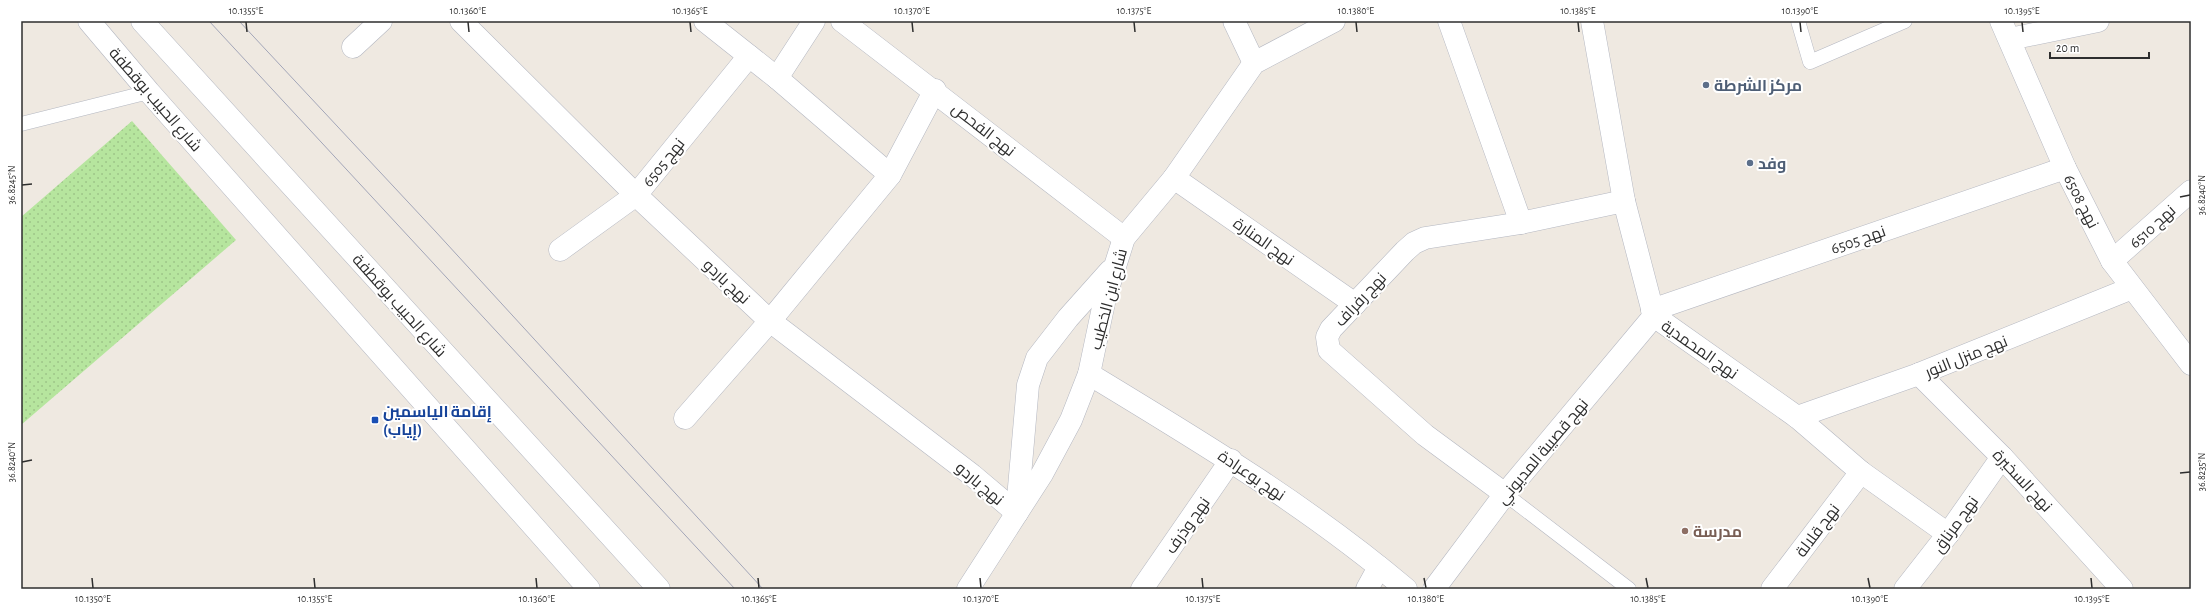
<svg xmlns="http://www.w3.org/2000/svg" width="2212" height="610" viewBox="0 0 2212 610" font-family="'Alegreya Sans',Cairo,sans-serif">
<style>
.grass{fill:url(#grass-dots)}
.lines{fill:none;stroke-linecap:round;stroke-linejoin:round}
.lane-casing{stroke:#b4b7c1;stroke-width:15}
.street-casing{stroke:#b4b7c1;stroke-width:23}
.secondary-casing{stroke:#b4b7c1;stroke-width:23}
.lane{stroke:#fff;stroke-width:14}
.street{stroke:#fff;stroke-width:22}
.secondary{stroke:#fff;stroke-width:22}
.tram{stroke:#a3a6b8;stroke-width:1}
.ticks{fill:none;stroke:#2e2e2e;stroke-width:1.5}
.service-dot{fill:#5c6f8a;stroke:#fff;stroke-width:1.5}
.transit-dot{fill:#1a4fb4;stroke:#fff;stroke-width:1.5}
.education-dot{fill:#8d6e63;stroke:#fff;stroke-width:1.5}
.labels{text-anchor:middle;stroke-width:4;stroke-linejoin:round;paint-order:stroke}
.service-label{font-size:16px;font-weight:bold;fill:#4e5e75;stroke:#fff;text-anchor:start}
.street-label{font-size:16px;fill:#2e2e2e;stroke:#fff}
.transit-label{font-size:16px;font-weight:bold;fill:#164399;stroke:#fff;text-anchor:start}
.education-label{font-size:16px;font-weight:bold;fill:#785e54;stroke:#fff;text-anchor:start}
.neatline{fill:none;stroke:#2e2e2e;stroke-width:1.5}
.ticks-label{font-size:10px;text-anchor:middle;fill:#2e2e2e}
</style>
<defs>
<pattern id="grass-dots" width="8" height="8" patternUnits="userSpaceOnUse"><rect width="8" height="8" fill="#b6e59e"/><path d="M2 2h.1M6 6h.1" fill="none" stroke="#9dc588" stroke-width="1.8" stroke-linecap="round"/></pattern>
</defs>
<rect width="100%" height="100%" fill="#efe9e1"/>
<!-- grass -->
<path class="grass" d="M132 121 236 240 21 425V217Z"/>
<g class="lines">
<defs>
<g id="lane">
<path d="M1798 21 1810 62 1905 21"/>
<path d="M21 124 149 92"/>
<path d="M1505 494 1629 589"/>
</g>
<g id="street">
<path d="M461 21 636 195 770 321 972 475 1017 513"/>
<path d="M705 21 777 78 890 175"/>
<path d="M842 21 1124 238"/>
<path d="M1234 21 1254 63"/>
<path d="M1449 21 1521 223"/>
<path d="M1592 21 1624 201 1654 316 1797 417 1861 472 1948 534"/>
<path d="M2001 21 2065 168 2112 261 2191 364"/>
<path d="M2010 39 2098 21"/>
<path d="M353 47 381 21"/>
<path d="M777 78 814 21"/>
<path d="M1174 178 1355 304"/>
<path d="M560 250 636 195 749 56"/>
<path d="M2112 261 2191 191"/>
<path d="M1652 310 2065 168"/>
<path d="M1089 374C1198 440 1308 506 1406 589"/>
<path d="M1919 374 2002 457 2122 589"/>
<path d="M1797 417 1919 374 2132 288"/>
<path d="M685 418 770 321 890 175 935 90"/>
<path d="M1505 494 1425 435 1329 350 1327 337 1331 329 1405 251 1414 243 1425 238 1521 223 1624 201"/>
<path d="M1017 510 1028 385 1037 358 1068 318 1110 271"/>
<path d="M968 589 1042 474 1071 420 1089 374 1105 298 1124 238 1174 178 1254 63 1334 21"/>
<path d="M1142 589 1231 460"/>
<path d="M1367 589 1379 567"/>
<path d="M1434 589 1505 494 1654 316"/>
<path d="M1772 589 1861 472"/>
<path d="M1905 589 1948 534 2002 457"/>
</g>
<g id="secondary">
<path d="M89 21 149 92 589 589"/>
<path d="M142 21 659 589"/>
</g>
</defs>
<!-- lane casing -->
<use href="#lane" class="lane-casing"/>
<!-- street casing -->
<use href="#street" class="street-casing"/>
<!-- secondary casing -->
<use href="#secondary" class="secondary-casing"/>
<!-- lane -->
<use href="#lane" class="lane"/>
<!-- street -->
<use href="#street" class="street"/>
<!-- secondary -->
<use href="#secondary" class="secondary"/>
<!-- tram -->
<g class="tram">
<path d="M209 21 735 589"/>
<path d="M239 21 436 232 763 589"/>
</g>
</g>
<!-- ticks -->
<path class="ticks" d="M246 22 247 32M468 22 469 32M690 22 691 32M912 22 913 32M1134 22 1135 32M1356 22 1357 32M1578 22 1579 32M1800 22 1801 32M2022 22 2023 32M22 185 32 184M2180 197 2190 195M22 462 32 460M2180 473 2190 472M92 578 93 588M314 578 315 588M536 578 537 588M758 578 759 588M980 578 981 588M1202 578 1203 588M1424 578 1426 588M1646 578 1648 588M1868 578 1870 588M2091 578 2092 588"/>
<!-- markers -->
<g class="service-dot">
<circle cx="1706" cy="85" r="4"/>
<circle cx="1750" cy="163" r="4"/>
</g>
<rect class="transit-dot" x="371" y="416" width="8" height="8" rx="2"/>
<circle class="education-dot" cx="1685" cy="531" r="4"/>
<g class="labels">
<!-- service labels -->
<g class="service-label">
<text x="1714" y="91">مركز الشرطة</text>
<text x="1758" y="169">وفد</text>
</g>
<!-- street labels -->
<g class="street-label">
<text transform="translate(156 99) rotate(49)" y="6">شارع الحبيب بوقطفة</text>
<text transform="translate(984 129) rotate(38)" y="6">نهج الفحص</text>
<text transform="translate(663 162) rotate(-51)" y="6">نهج 6505</text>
<text transform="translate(2082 201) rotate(63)" y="6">نهج 6508</text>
<text transform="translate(2152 226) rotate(-42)" y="6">نهج 6510</text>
<text transform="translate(1858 239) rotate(-19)" y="6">نهج 6505</text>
<text transform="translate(1264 241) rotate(35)" y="6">نهج المنارة</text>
<text transform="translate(727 281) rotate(43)" y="6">نهج باردو</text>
<text transform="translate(1108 299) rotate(-75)" y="6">شارع ابن الخطيب</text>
<text transform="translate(1360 299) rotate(-47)" y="6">نهج رفراف</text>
<text transform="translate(400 305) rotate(48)" y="6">شارع الحبيب بوقطفة</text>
<text transform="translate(1700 349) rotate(35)" y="6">نهج المحمدية</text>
<text transform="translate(1966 356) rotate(-22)" y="6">نهج منزل النور</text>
<text transform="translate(1542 451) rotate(-50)" y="6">نهج قصيبة المديوني</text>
<text transform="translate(1252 475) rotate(34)" y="6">نهج بوعرادة</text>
<text transform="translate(2023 480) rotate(47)" y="6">نهج السخيرة</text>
<text transform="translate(980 483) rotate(40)" y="6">نهج باردو</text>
<text transform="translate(1955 524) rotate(-54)" y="6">نهج مرناق</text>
<text transform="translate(1187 525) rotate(-55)" y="6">نهج وذرف</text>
<text transform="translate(1817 530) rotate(-53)" y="6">نهج قلالة</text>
</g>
<!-- transit labels -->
<g class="transit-label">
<text x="383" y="417">إقامة الياسمين<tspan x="383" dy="18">(إياب)</tspan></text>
</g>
<!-- education labels -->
<g class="education-label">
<text x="1693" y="537">مدرسة</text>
</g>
</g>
<!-- border -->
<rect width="2212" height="610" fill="none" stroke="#ffffff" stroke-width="44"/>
<!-- scale -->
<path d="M2050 52v6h99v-6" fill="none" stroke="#2e2e2e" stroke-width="2"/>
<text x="2056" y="52" font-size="12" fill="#2e2e2e" stroke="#ffffff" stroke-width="3" paint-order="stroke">20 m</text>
<rect x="22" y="22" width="2168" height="566" class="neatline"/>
<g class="ticks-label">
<text x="246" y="14">10.1355°E</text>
<text x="468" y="14">10.1360°E</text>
<text x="690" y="14">10.1365°E</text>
<text x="912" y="14">10.1370°E</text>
<text x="1134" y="14">10.1375°E</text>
<text x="1356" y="14">10.1380°E</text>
<text x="1578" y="14">10.1385°E</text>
<text x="1800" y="14">10.1390°E</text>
<text x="2022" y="14">10.1395°E</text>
<text transform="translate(11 185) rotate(-90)" y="4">36.8245°N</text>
<text transform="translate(2201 195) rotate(-90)" y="4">36.8240°N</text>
<text transform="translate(11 462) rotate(-90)" y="4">36.8240°N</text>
<text transform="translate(2201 472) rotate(-90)" y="4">36.8235°N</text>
<text x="93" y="602">10.1350°E</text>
<text x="315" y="602">10.1355°E</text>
<text x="537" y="602">10.1360°E</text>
<text x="759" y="602">10.1365°E</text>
<text x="981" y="602">10.1370°E</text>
<text x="1203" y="602">10.1375°E</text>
<text x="1426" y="602">10.1380°E</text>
<text x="1648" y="602">10.1385°E</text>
<text x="1870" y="602">10.1390°E</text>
<text x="2092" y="602">10.1395°E</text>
</g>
</svg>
